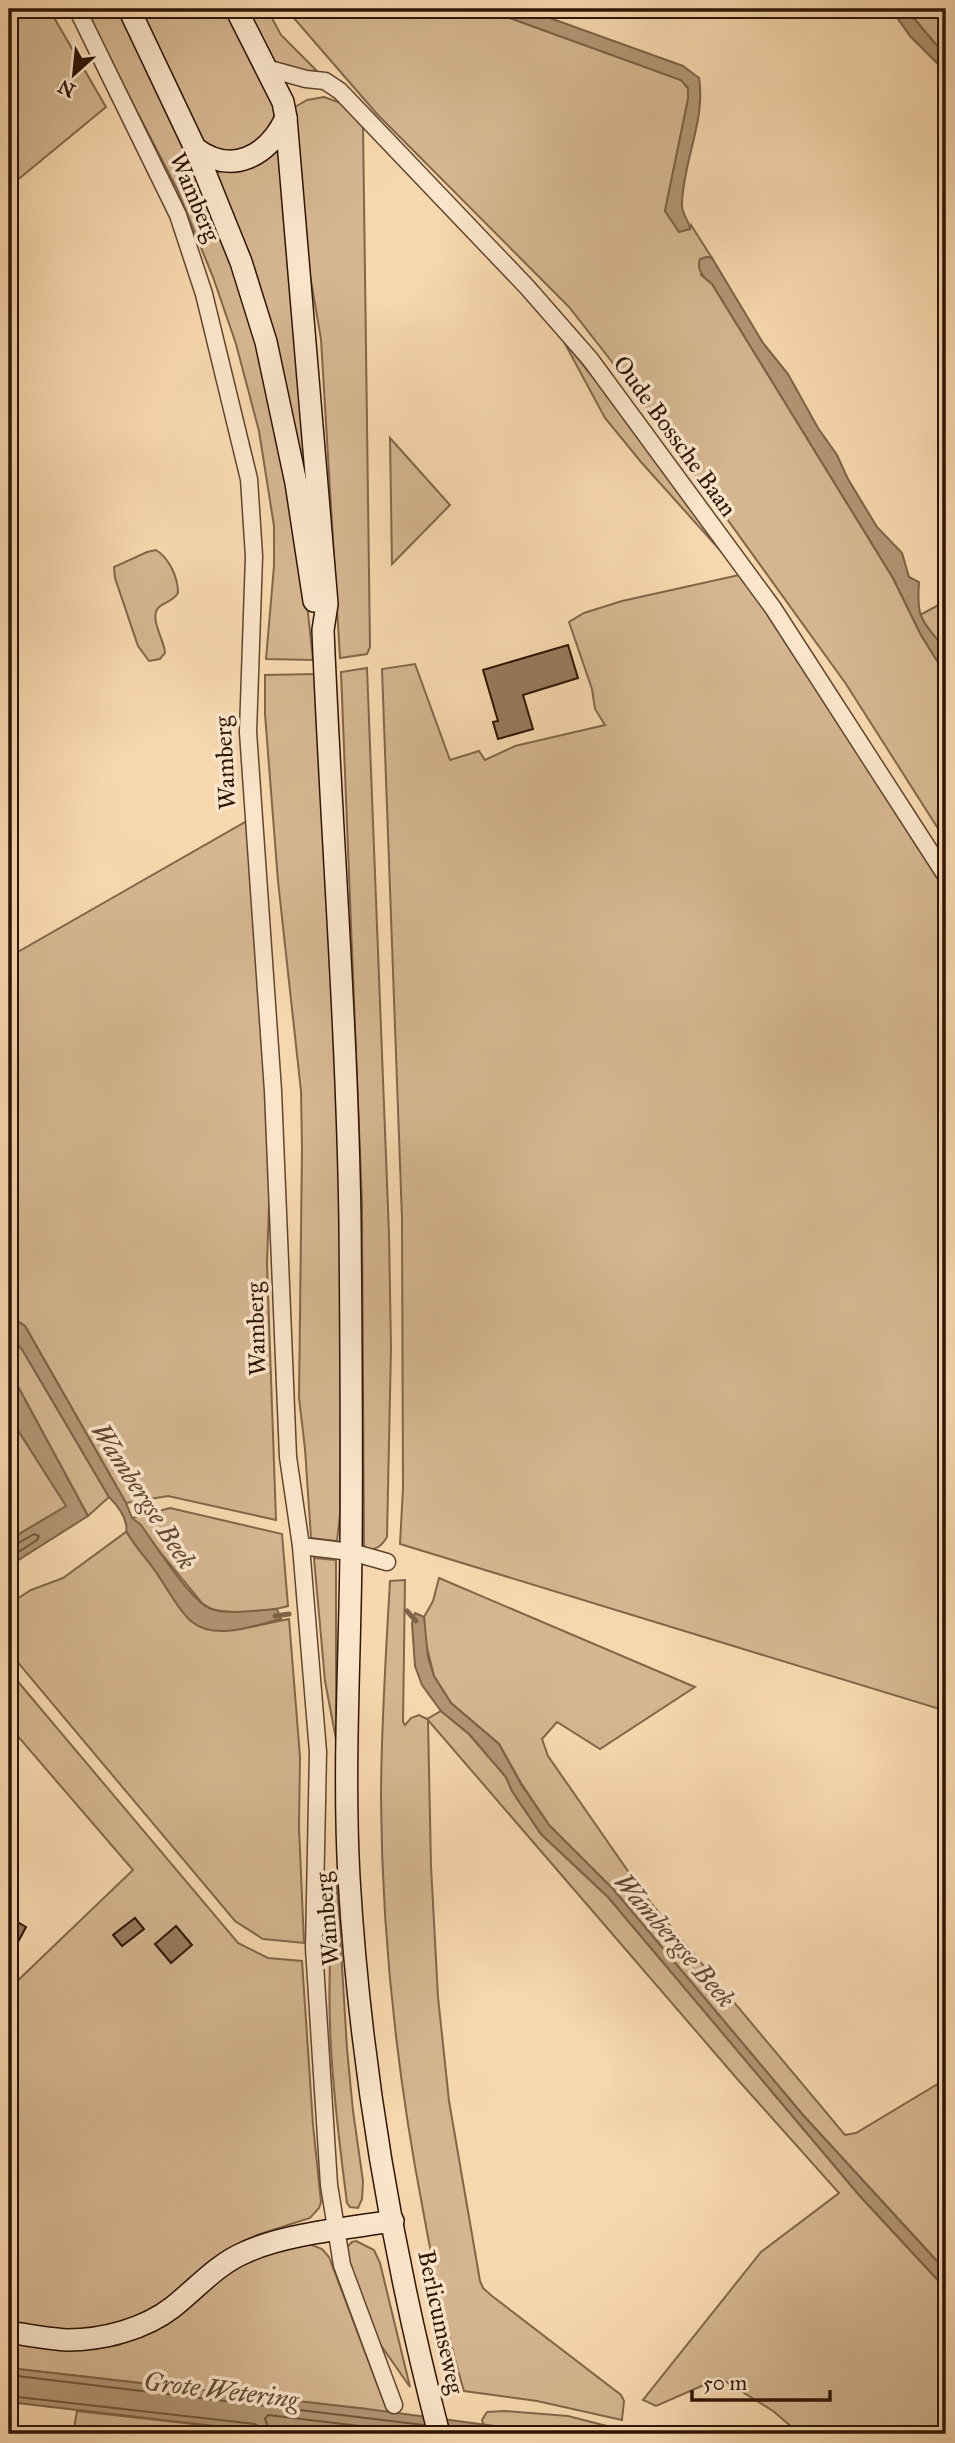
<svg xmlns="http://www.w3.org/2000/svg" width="955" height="2443" viewBox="0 0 955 2443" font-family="'IM FELL Great Primer',serif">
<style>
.green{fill:#d5b690;stroke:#82664a;stroke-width:2}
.water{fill:#b39574;stroke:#7e6247;stroke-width:2}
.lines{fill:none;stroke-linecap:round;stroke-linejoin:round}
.shore{stroke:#70553c;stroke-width:2}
.stream{stroke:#7e6247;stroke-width:5}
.building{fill:#977a5c;stroke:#2e1504;stroke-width:2}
.street-casing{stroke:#60462e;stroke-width:19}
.secondary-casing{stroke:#2e1504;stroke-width:24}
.street{stroke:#fae5ca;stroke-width:16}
.secondary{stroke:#fae5ca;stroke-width:21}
.labels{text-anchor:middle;stroke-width:7;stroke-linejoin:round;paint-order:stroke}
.street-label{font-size:24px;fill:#2e1504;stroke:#fae5ca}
.water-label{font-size:26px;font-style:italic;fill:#634831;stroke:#fae5ca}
</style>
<rect width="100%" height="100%" fill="#f7d7ad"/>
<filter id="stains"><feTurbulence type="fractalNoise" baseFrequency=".00286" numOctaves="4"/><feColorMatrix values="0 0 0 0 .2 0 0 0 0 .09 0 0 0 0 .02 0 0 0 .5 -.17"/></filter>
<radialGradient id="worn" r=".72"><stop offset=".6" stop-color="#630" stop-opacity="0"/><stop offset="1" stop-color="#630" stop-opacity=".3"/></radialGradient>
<!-- green -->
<g class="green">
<path d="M9 9H49L106 107 9 187Z"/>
<path d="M84 9H120L160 90 235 264 260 343 304 576 313 660 266 659 274 566V526L259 431 236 344 213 277 177 189Z"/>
<path d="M135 9H225L275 99V120L253 149 226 153 206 144 190 128Z"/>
<path d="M246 9H267L281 35 316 70C270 79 261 44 246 9Z"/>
<path d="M286 9H485L681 80 688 88V99L665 211 690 229 691 225 712 258 706 257 701 275 712 284 893 578 921 635 946 675V841L846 684 637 394 569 307 377 114Z"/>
<path d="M906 9H946V46L938 47Z"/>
<path d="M324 97 352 107 363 125 370 647 367 654 340 658 321 339 305 246 290 110 307 100Z"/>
<path d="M285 149 312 480 302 482 211 175Z"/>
<path d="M563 340 645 442 728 559 641 462 605 418Z"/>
<path d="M390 438 450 505 392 564Z"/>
<path d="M156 550C169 558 178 577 178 593 173 601 167 601 159 607 148 617 165 641 165 653L160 659 149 661 138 646 115 578 114 567 147 552Z"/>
<path d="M739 575 750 579 946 882V1711L400 1544 403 1488 402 1219 382 669 415 664 450 760 479 751 485 760 515 746 605 725 595 709 592 689 569 622 584 613 622 601Z"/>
<path d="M946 601V651L928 630 920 615Z"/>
<path d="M367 668 389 1234 391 1348 387 1537C382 1545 377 1551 366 1549L364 1545 362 1203 341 672Z"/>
<path d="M316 674 323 740 342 1240 340 1514 337 1541 311 1538 305 1449 299 1398 302 1149 301 1091 278 881 265 714V675Z"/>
<path d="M247 821 267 1070 270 1175 267 1264 276 1520 168 1496 126 1503 25 1326 9 1316V957Z"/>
<path d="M9 1333 23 1351 109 1497 88 1516 9 1370Z"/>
<path d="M9 1405 14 1424 67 1506 9 1540Z"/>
<path d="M170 1508 282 1534 288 1606C272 1611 228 1615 212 1609 211 1609 203 1604 202 1603L132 1518Z"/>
<path d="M126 1532 152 1566 180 1608 240 1629 289 1619 300 1757 299 1828 304 1943 263 1939 235 1921 9 1652V1604L31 1590 63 1578Z"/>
<path d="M314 1558 336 1560V1739L325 1681Z"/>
<path d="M439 1578 695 1687 600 1749 557 1722 542 1739 548 1756 646 1897 845 2135 856 2133 946 2079V2271L803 2115 613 1889 549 1825 521 1783 499 1744 451 1703 434 1676 425 1640 424 1617 433 1601Z"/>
<path d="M405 1580 403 1722 405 1725 411 1718 419 1715 427 1719 441 1711 469 1734 506 1777 512 1791 541 1834 608 1897 859 2195 946 2289V2434H800L773 2411 720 2378 656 2406 643 2400 761 2252 839 2193 739 2081 428 1720 431 1866 438 1997 449 2101 480 2281 483 2288 492 2296 621 2395 624 2401 622 2420 537 2401 464 2391C446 2332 434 2271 423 2210 397 2075 382 1937 381 1799 381 1726 386 1654 390 1581Z"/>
<path d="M9 1671 238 1943 268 1958 302 1961 313 2125 321 2202 319 2208 310 2218 257 2235 218 2258 156 2307 134 2318 100 2329H61L9 2326V1989L133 1870 9 1726Z"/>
<path d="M337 1883 347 2049 353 2111 363 2181 362 2199 358 2208 350 2207 347 2203C333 2096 321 1991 337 1883Z"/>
<path d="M297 2239 322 2249 329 2257 396 2434 366 2409 9 2368V2343L94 2349 119 2345 149 2330 214 2279Z"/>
<path d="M356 2241 374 2250 380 2263 410 2387 373 2334 350 2270 347 2247 352 2242Z"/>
<path d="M77 2411 284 2434H73Z"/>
<path d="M504 2411 568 2416 638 2434H555L484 2426 482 2420 487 2412Z"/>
</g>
<!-- water -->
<g class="water">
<path d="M485 9H525L683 66 699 78C706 120 683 161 682 204 681 213 689 220 690 229L679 232 665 211 688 99V88L681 80Z"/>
<path d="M891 9H906L938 47 946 46V72L910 36Z"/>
<path d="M706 257 712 258 763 343 788 374 818 428 837 455 848 479 877 527 902 553 909 577 919 582C916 624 924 620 946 651V675L921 635 893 578 712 284C704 277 696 271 700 259Z"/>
<path d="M9 1316 25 1326 126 1503 132 1518 141 1525C155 1544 190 1601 211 1609 227 1615 260 1610 277 1609L281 1619C256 1625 216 1641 192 1622 179 1611 170 1593 160 1578 151 1563 137 1550 128 1534 124 1526 128 1533 126 1524 124 1514 116 1504 109 1497L23 1351 9 1333Z"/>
<path d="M9 1370 88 1516 9 1566V1540L66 1506 14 1424 9 1405Z"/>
<path d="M415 1613 424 1617 428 1657 434 1676 451 1703 499 1744 521 1784 549 1825 613 1889 803 2115 946 2271V2289L859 2195 608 1897 541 1834 512 1791 506 1777 469 1734 441 1711 422 1685 415 1666 412 1623Z"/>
<path d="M9 2368 367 2409 555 2434H284L9 2402Z"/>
</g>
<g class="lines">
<!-- shore -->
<g class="shore">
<path d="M9 1546 15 1545 34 1534 39 1536 37 1540 9 1558"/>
<path d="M9 2375 424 2425"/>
<path d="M9 2396 255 2424 260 2427 262 2434"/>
<path d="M271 2434 265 2419 268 2415 426 2434"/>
<path d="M281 2434 282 2429 285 2427 353 2434"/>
</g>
<!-- stream -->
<g class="stream">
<path d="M407 1611 416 1621"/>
<path d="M275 1616 289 1614"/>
</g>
</g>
<!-- building -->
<g class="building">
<path d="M568 645 578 678 523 695 533 729 498 739 493 722 498 721 483 670Z"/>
<path d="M9 1917 26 1927 19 1940 9 1934Z"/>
<path d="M135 1918 144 1929 122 1946 113 1935Z"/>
<path d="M176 1926 192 1945 171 1963 155 1944Z"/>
</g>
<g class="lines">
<defs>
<g id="street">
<path d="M77 9 178 215 204 294 249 479 254 556 248 732 273 1091 288 1457 301 1546 318 1752 314 1948 329 2185 342 2265 394 2405"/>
<path d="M266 68 306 79 325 81 340 91 527 287 590 359 773 608 946 876"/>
<path d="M301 1546 351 1552 387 1562"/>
</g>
<g id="secondary">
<path d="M129 9 195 148 241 262 266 342 296 483 314 601"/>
<path d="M236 9 283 102 286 118 327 604 323 630C331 827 347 1024 350 1222 351 1331 352 1440 351 1550 350 1659 343 1768 349 1878 360 2066 392 2252 439 2434"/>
<path d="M195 148C232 176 268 156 286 118"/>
<path d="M9 2332C28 2335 48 2339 67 2340 103 2340 145 2329 173 2307 197 2288 217 2264 246 2252 285 2234 349 2228 393 2221"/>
</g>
</defs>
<!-- street casing -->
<use href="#street" class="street-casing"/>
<!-- secondary casing -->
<use href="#secondary" class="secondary-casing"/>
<!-- street -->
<use href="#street" class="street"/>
<!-- secondary -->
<use href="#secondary" class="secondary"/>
</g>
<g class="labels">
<!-- street labels -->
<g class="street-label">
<text transform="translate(195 197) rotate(67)" y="8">Wamberg</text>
<text transform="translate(675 436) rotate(54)" y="8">Oude Bossche Baan</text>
<text transform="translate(225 763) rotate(-93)" y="8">Wamberg</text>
<text transform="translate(256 1329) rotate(-92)" y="8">Wamberg</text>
<text transform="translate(327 1919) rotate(-95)" y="8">Wamberg</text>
<text transform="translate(441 2322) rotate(78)" y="8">Berlicumseweg</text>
</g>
<!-- water labels -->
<g class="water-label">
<text transform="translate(144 1496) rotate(57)" y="9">Wambergse Beek</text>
<text transform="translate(675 1940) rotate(49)" y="9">Wambergse Beek</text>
<text transform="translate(221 2390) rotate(7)" y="9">Grote Wetering</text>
</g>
</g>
<!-- margin -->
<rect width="955" height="2443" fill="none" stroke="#f7d7ad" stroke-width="35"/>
<rect x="10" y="10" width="934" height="2422" fill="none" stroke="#2e1504" stroke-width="3.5"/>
<rect x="18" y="18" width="920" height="2408" fill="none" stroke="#2e1504" stroke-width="2"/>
<!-- north arrow -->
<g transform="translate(74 74) rotate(207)" stroke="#fae5ca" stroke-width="5" paint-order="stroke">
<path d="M0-5L12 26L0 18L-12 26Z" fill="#2e1504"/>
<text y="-10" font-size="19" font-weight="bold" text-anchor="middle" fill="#2e1504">N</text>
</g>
<!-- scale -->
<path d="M692 2390v10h138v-10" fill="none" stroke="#2e1504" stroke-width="3.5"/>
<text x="703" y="2390" font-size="21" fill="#2e1504" stroke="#fae5ca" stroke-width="5" paint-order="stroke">50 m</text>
<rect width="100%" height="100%" filter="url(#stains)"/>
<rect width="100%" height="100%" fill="url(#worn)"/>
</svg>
